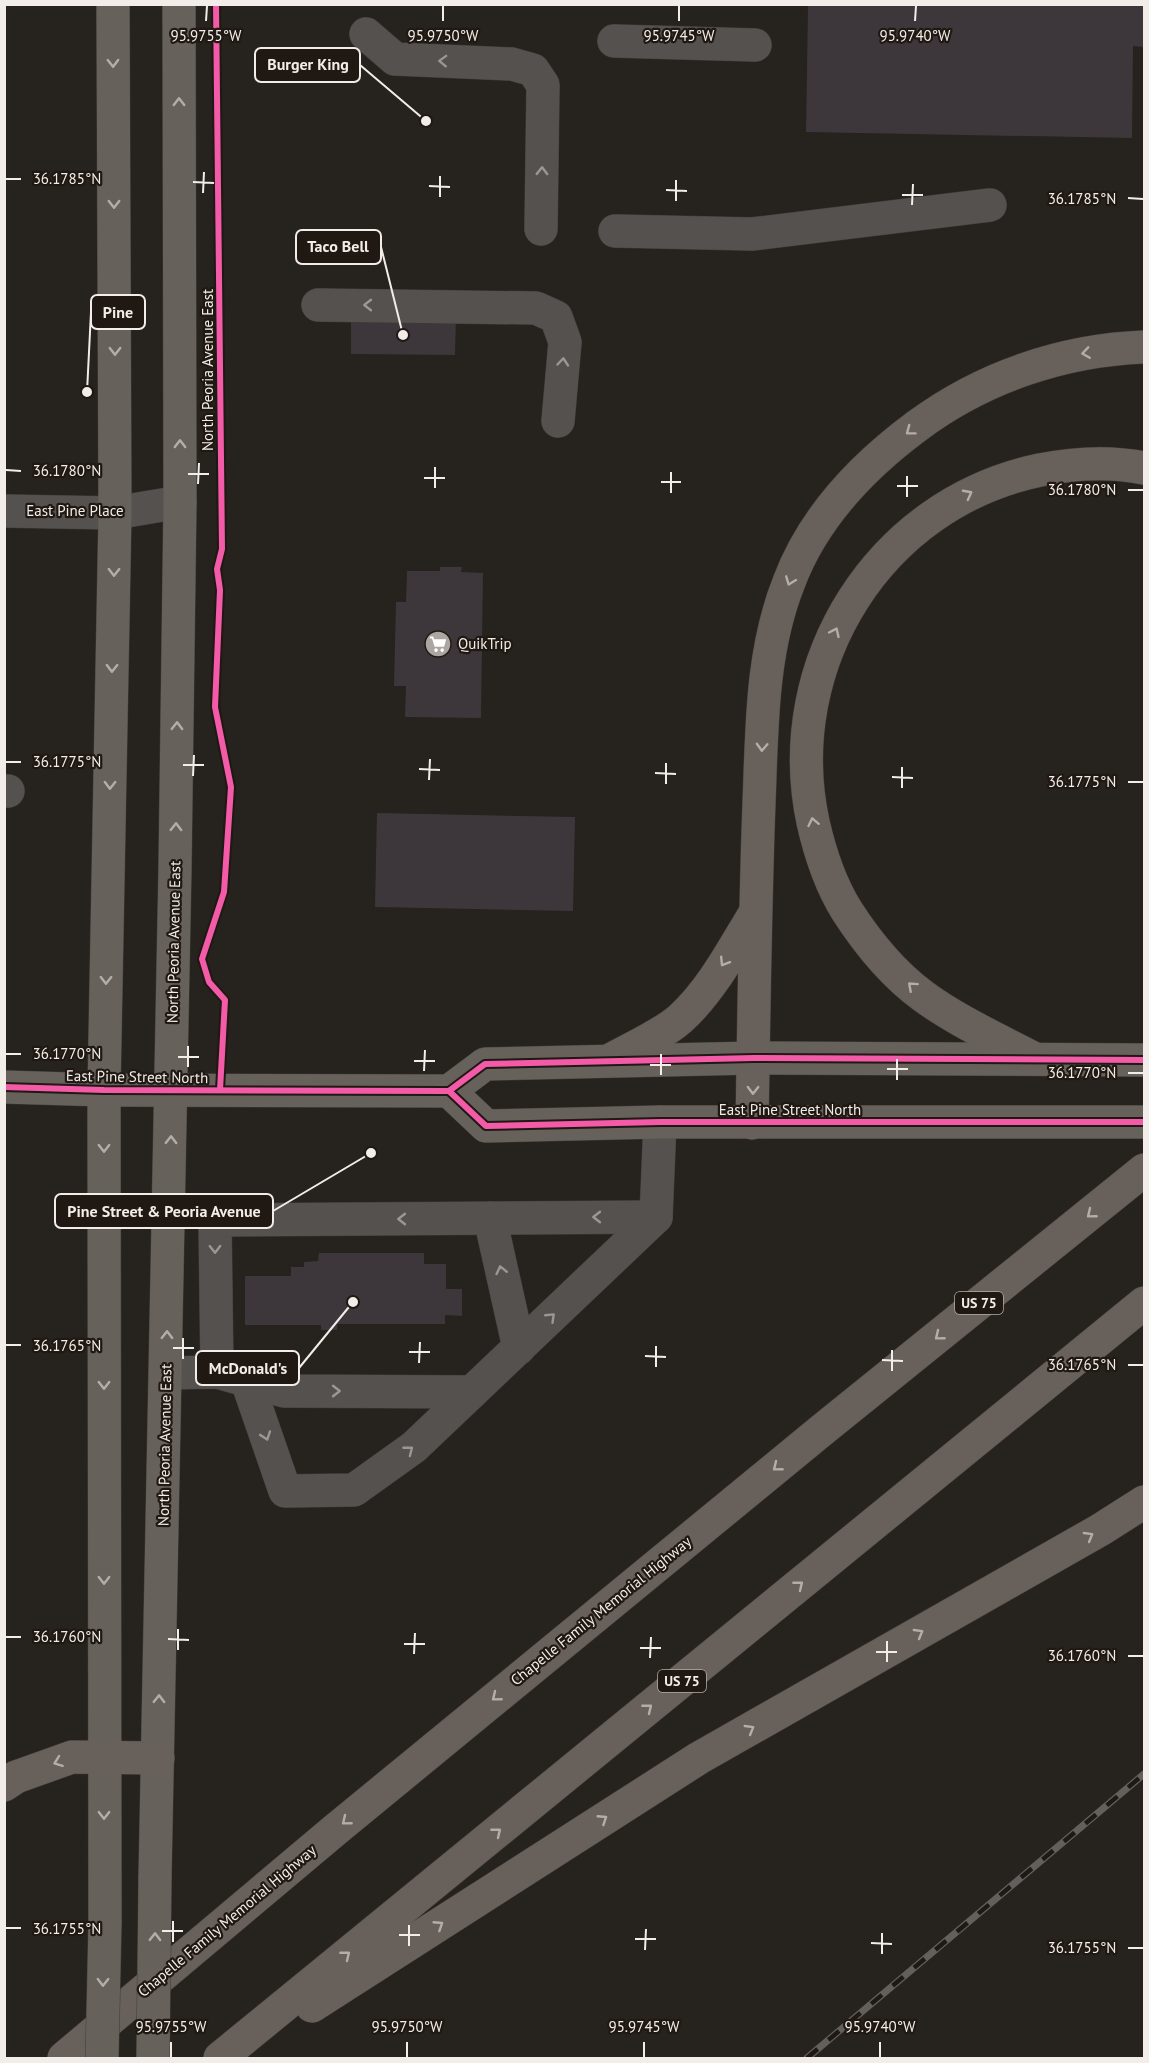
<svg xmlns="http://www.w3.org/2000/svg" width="1149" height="2063" viewBox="0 0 1149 2063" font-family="'PT Sans',sans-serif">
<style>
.building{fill:#3d373b}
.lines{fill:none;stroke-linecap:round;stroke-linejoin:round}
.minor-casing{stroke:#403d39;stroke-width:34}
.major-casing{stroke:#403d39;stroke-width:34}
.highway-casing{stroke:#403d39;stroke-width:34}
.minor{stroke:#54514e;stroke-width:33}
.major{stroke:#67615b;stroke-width:33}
.highway{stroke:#68605a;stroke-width:33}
.rail-casing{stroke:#625f5d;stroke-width:7}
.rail{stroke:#201812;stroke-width:4.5;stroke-dasharray:14;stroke-linecap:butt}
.major-bridge-casing{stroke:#403d39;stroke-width:34;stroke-linecap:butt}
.major-bridge{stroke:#67615b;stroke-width:33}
.cycleway-casing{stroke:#201812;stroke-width:10}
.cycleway{stroke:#f35aa7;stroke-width:6}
.oneway{stroke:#9b9793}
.oneway2{stroke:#b3aea9}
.oneway3{stroke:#b4aea8}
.ticks{fill:none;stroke:#f2ede8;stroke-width:2}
.labels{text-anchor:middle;stroke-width:4.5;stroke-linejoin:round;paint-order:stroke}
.shield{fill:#201812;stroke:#b3ada8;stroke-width:1.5}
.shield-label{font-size:14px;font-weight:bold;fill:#f2ede8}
.street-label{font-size:15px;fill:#f2ede8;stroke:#201812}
.poi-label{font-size:15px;fill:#f2ede8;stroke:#201812;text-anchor:start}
.ticks-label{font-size:15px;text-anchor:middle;fill:#f2ede8;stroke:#201812;stroke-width:4.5;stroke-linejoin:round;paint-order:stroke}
.leader{fill:none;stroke:#f2ede8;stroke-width:2}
.callout-dot{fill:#f2ede8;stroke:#201812;stroke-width:2}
.callout{fill:#201812;stroke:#f2ede8;stroke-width:2}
.callout-label{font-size:16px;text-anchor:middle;font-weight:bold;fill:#f2ede8}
</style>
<rect width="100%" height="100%" fill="#26221e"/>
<!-- building -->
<g class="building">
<path d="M808 5H1144V47L1133 46 1132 138 806 132Z"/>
<path d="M351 314 456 316 455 355 351 354Z"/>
<path d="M440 567H462L461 572 483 573 481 718 405 717 406 686H394L396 602H406L407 571H440Z"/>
<path d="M377 813 575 817 573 911 375 907Z"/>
<path d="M319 1253H424V1264H446V1289H462V1316L445 1315V1324H337V1330H321V1325H245V1276H291V1267H304V1262L318 1261Z"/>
</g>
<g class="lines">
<defs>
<g id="minor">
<path d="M366 34 395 59 512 64 533 70 543 85 541 229"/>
<path d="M614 41 755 45"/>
<path d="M615 231 752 234 990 205"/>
<path d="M318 305 536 308 556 317 565 342 558 421"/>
<path d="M4 511 115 513 180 502"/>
<path d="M4 791H8"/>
<path d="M490 1218 519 1348"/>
<path d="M217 1372 215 1220 656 1217"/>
<path d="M166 1373 217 1372 284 1391 472 1392"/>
<path d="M247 1381 285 1491 354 1490 414 1447 656 1217 660 1122"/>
</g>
<g id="major">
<path d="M4 1087 104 1090 449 1091 485 1064 754 1058 1144 1060"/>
<path d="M449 1091 486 1126 660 1122H1144"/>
<path d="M155 1878 175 869 180 502 179 4"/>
<path d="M105 1923 104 1090 115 513 113 4"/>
</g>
<g id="highway">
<path d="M612 1059C632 1048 663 1034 680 1019 712 990 733 949 755 913"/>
<path d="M1035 1059C997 1039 957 1021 923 996 893 974 867 942 847 911 830 884 820 853 813 822 779 663 880 503 1040 470 1075 463 1109 461 1144 468"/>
<path d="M752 1123C754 1016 755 910 759 803 762 729 761 652 789 582 813 518 863 466 917 426 983 377 1063 350 1144 347"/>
<path d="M4 1785 16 1777 72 1757 158 1758"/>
<path d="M312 2006 699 1758 1100 1530 1144 1502"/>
<path d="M64 2058 335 1830 822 1430 1144 1170"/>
<path d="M220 2058 1144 1303"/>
</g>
</defs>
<!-- minor casing -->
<use href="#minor" class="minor-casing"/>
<!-- major casing -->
<use href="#major" class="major-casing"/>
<!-- highway casing -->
<use href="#highway" class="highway-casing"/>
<!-- minor -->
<use href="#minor" class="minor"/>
<!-- major -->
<use href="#major" class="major"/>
<!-- highway -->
<use href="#highway" class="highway"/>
<defs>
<path id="rail" d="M807 2058 1144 1774"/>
</defs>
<!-- rail casing -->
<use href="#rail" class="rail-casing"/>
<!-- rail -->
<use href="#rail" class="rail"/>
<defs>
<g id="major-bridge">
<path d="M102 2058 105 1923"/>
<path d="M153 2058 155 1878"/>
</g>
</defs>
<!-- major-bridge casing -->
<use href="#major-bridge" class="major-bridge-casing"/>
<!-- major-bridge -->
<use href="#major-bridge" class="major-bridge"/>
<defs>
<g id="cycleway">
<path d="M216 4 222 549 217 569 220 590 215 707 231 787 224 892 202 959 209 982 225 1000 220 1090"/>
<path d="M4 1087 104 1090 449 1091 485 1064 754 1058 1144 1060"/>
<path d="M449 1091 486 1126 660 1122H1144"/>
</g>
</defs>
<!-- cycleway casing -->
<use href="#cycleway" class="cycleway-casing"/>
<!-- cycleway -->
<use href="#cycleway" class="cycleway"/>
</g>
<!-- one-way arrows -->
<defs><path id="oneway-chevron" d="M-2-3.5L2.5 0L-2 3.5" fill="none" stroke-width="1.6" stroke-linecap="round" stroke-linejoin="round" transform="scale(1.5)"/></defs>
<g class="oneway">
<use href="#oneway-chevron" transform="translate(443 61) rotate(-178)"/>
<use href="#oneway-chevron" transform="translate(542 171) rotate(-89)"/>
<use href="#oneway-chevron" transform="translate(368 305) rotate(-180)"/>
<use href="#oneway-chevron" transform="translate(563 362) rotate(-85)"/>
<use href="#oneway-chevron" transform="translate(597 1217) rotate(180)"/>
<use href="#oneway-chevron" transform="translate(402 1219) rotate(180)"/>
<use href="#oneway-chevron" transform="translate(215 1249) rotate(89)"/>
<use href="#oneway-chevron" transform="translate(501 1270) rotate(-103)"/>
<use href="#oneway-chevron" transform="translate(551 1317) rotate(-44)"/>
<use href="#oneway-chevron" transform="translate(336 1391)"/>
<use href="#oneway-chevron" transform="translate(266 1436) rotate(71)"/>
<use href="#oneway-chevron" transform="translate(409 1450) rotate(-38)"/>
</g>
<g class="oneway2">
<use href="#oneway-chevron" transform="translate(113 63) rotate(89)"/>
<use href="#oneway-chevron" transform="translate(179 102) rotate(-90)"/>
<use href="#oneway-chevron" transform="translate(114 204) rotate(90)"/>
<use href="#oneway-chevron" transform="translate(115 351) rotate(90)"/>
<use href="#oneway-chevron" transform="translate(180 444) rotate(-90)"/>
<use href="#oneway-chevron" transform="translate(114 572) rotate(91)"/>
<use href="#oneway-chevron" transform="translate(112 668) rotate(91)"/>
<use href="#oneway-chevron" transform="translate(177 726) rotate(-89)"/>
<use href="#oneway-chevron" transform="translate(110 785) rotate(91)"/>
<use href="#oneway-chevron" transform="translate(176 827) rotate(-89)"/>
<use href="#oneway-chevron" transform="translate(106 980) rotate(91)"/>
<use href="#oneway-chevron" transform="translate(171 1140) rotate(-89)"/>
<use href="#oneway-chevron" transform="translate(104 1148) rotate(90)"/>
<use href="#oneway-chevron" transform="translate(167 1335) rotate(-89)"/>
<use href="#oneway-chevron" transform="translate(104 1385) rotate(90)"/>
<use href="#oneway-chevron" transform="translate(104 1580) rotate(90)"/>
<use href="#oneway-chevron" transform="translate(159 1699) rotate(-89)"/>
<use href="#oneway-chevron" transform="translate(104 1815) rotate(90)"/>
<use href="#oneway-chevron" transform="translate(155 1937) rotate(-89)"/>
<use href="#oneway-chevron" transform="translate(103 1982) rotate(91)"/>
</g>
<g class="oneway3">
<use href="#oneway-chevron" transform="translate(1086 353) rotate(172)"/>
<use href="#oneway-chevron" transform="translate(910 431) rotate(143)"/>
<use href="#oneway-chevron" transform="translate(968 494) rotate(-28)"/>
<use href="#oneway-chevron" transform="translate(790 581) rotate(111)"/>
<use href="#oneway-chevron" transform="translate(835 632) rotate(-65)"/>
<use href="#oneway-chevron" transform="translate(762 747) rotate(92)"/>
<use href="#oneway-chevron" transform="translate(813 822) rotate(-102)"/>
<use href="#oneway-chevron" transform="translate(724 962) rotate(122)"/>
<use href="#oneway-chevron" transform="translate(912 986) rotate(-138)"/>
<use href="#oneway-chevron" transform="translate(753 1090) rotate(91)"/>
<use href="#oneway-chevron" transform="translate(1091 1214) rotate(141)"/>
<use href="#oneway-chevron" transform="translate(939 1336) rotate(141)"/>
<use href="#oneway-chevron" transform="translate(777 1467) rotate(141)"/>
<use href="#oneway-chevron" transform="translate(1089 1536) rotate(-30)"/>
<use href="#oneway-chevron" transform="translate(799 1585) rotate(-39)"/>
<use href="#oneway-chevron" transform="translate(919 1633) rotate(-30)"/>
<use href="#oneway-chevron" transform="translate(496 1697) rotate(141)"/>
<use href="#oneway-chevron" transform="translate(648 1708) rotate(-39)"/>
<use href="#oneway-chevron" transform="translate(750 1729) rotate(-30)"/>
<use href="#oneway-chevron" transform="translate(58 1762) rotate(160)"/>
<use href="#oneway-chevron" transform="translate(603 1819) rotate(-33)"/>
<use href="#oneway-chevron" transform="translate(346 1821) rotate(141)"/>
<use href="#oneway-chevron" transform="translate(497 1832) rotate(-39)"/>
<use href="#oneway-chevron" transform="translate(439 1925) rotate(-33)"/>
<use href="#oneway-chevron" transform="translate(346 1955) rotate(-39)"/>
</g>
<!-- ticks -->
<path class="ticks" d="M206 21 207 6M443 21V6M679 21V6M915 21 916 6M6 179H21M193 182 214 183M429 186 450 187M666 190 687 191M203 193 204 172M902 195H923M440 197V176M1128 198 1143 199M676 201V180M912 205 913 184M6 470 21 471M188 474H209M424 478H445M661 482H681M198 484 199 463M897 486H918M435 488V467M1128 490H1143M671 493V472M907 497V476M6 762H21M183 765H204M419 769 440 770M655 773 676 774M193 776 194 755M892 777 913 778M429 780 430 759M1128 782H1143M666 784V763M902 788V767M6 1054H21M178 1057H199M414 1061H435M650 1065H671M188 1067V1046M887 1069H908M424 1071 425 1050M1128 1073H1143M661 1075V1054M897 1080V1059M6 1345H21M173 1348H194M409 1352H430M645 1356 666 1357M183 1359V1338M882 1360 903 1361M419 1363 420 1342M1128 1365H1143M656 1367V1346M892 1371V1350M6 1637H21M168 1639 189 1640M404 1644H425M640 1648H661M178 1650V1629M876 1652H897M414 1654 415 1633M1128 1656H1143M650 1658 651 1637M887 1662V1641M6 1928H21M162 1931H183M399 1935H420M635 1939H656M173 1942V1921M871 1943 892 1944M409 1946V1925M1128 1948H1143M645 1950 646 1929M882 1954V1933M171 2057V2042M407 2057V2042M644 2057V2042M880 2057V2042"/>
<!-- icons -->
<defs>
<symbol id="supermarket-disc" viewBox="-11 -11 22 22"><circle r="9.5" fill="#aba6a1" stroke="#201812"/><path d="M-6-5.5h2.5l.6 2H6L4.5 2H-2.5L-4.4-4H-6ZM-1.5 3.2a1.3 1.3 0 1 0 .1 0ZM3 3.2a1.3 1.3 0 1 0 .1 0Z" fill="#fff"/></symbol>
</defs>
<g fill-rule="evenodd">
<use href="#supermarket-disc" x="423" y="629" width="30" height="30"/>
</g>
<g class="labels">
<!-- shield labels -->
<g class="shield">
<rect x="955" y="1292" width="48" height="22" rx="4.5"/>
<rect x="658" y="1670" width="48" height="22" rx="4.5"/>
</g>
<g class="shield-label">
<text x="979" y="1308">US 75</text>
<text x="682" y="1686">US 75</text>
</g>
<!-- street labels -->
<g class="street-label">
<text transform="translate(208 370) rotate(-90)" y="5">North Peoria Avenue East</text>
<text x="75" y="516">East Pine Place</text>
<text transform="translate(174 942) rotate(-89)" y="5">North Peoria Avenue East</text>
<text transform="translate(137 1077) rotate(1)" y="5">East Pine Street North</text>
<text x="790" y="1115">East Pine Street North</text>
<text transform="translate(165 1445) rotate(-89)" y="5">North Peoria Avenue East</text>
<text transform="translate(601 1611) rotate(-39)" y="5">Chapelle Family Memorial Highway</text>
<text transform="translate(227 1921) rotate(-40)" y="5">Chapelle Family Memorial Highway</text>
</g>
<!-- poi labels -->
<g class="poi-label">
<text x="458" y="649">QuikTrip</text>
</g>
</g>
<g class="ticks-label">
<text x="206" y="41">95.9755°W</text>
<text x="443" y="41">95.9750°W</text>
<text x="679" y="41">95.9745°W</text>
<text x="915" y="41">95.9740°W</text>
<text x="67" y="184">36.1785°N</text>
<text x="1082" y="204">36.1785°N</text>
<text x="67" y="476">36.1780°N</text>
<text x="1082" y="495">36.1780°N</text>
<text x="67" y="767">36.1775°N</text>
<text x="1082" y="787">36.1775°N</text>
<text x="67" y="1059">36.1770°N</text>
<text x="1082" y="1078">36.1770°N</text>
<text x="67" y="1351">36.1765°N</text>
<text x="1082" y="1370">36.1765°N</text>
<text x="67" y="1642">36.1760°N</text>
<text x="1082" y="1661">36.1760°N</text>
<text x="67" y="1934">36.1755°N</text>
<text x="1082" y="1953">36.1755°N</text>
<text x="171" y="2032">95.9755°W</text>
<text x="407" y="2032">95.9750°W</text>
<text x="644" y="2032">95.9745°W</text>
<text x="880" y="2032">95.9740°W</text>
</g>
<!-- callouts -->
<path class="leader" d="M426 121L360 65M403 335L381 247M87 392L91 312M371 1153L273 1211M353 1302L299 1368"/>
<g class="callout-dot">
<circle cx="426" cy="121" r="6"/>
<circle cx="403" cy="335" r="6"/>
<circle cx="87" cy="392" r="6"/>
<circle cx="371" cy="1153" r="6"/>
<circle cx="353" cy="1302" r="6"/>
</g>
<g class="callout">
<rect x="255" y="48" width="105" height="34" rx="6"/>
<rect x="296" y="230" width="85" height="34" rx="6"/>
<rect x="91" y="295" width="54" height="34" rx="6"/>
<rect x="55" y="1194" width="218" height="34" rx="6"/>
<rect x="196" y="1351" width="103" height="34" rx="6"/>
</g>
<g class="callout-label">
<text x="308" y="70">Burger King</text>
<text x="338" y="252">Taco Bell</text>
<text x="118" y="318">Pine</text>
<text x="164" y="1217">Pine Street &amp; Peoria Avenue</text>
<text x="248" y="1374">McDonald's</text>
</g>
<!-- border -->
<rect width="1149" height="2063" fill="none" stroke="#f2ede8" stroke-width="12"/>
</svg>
